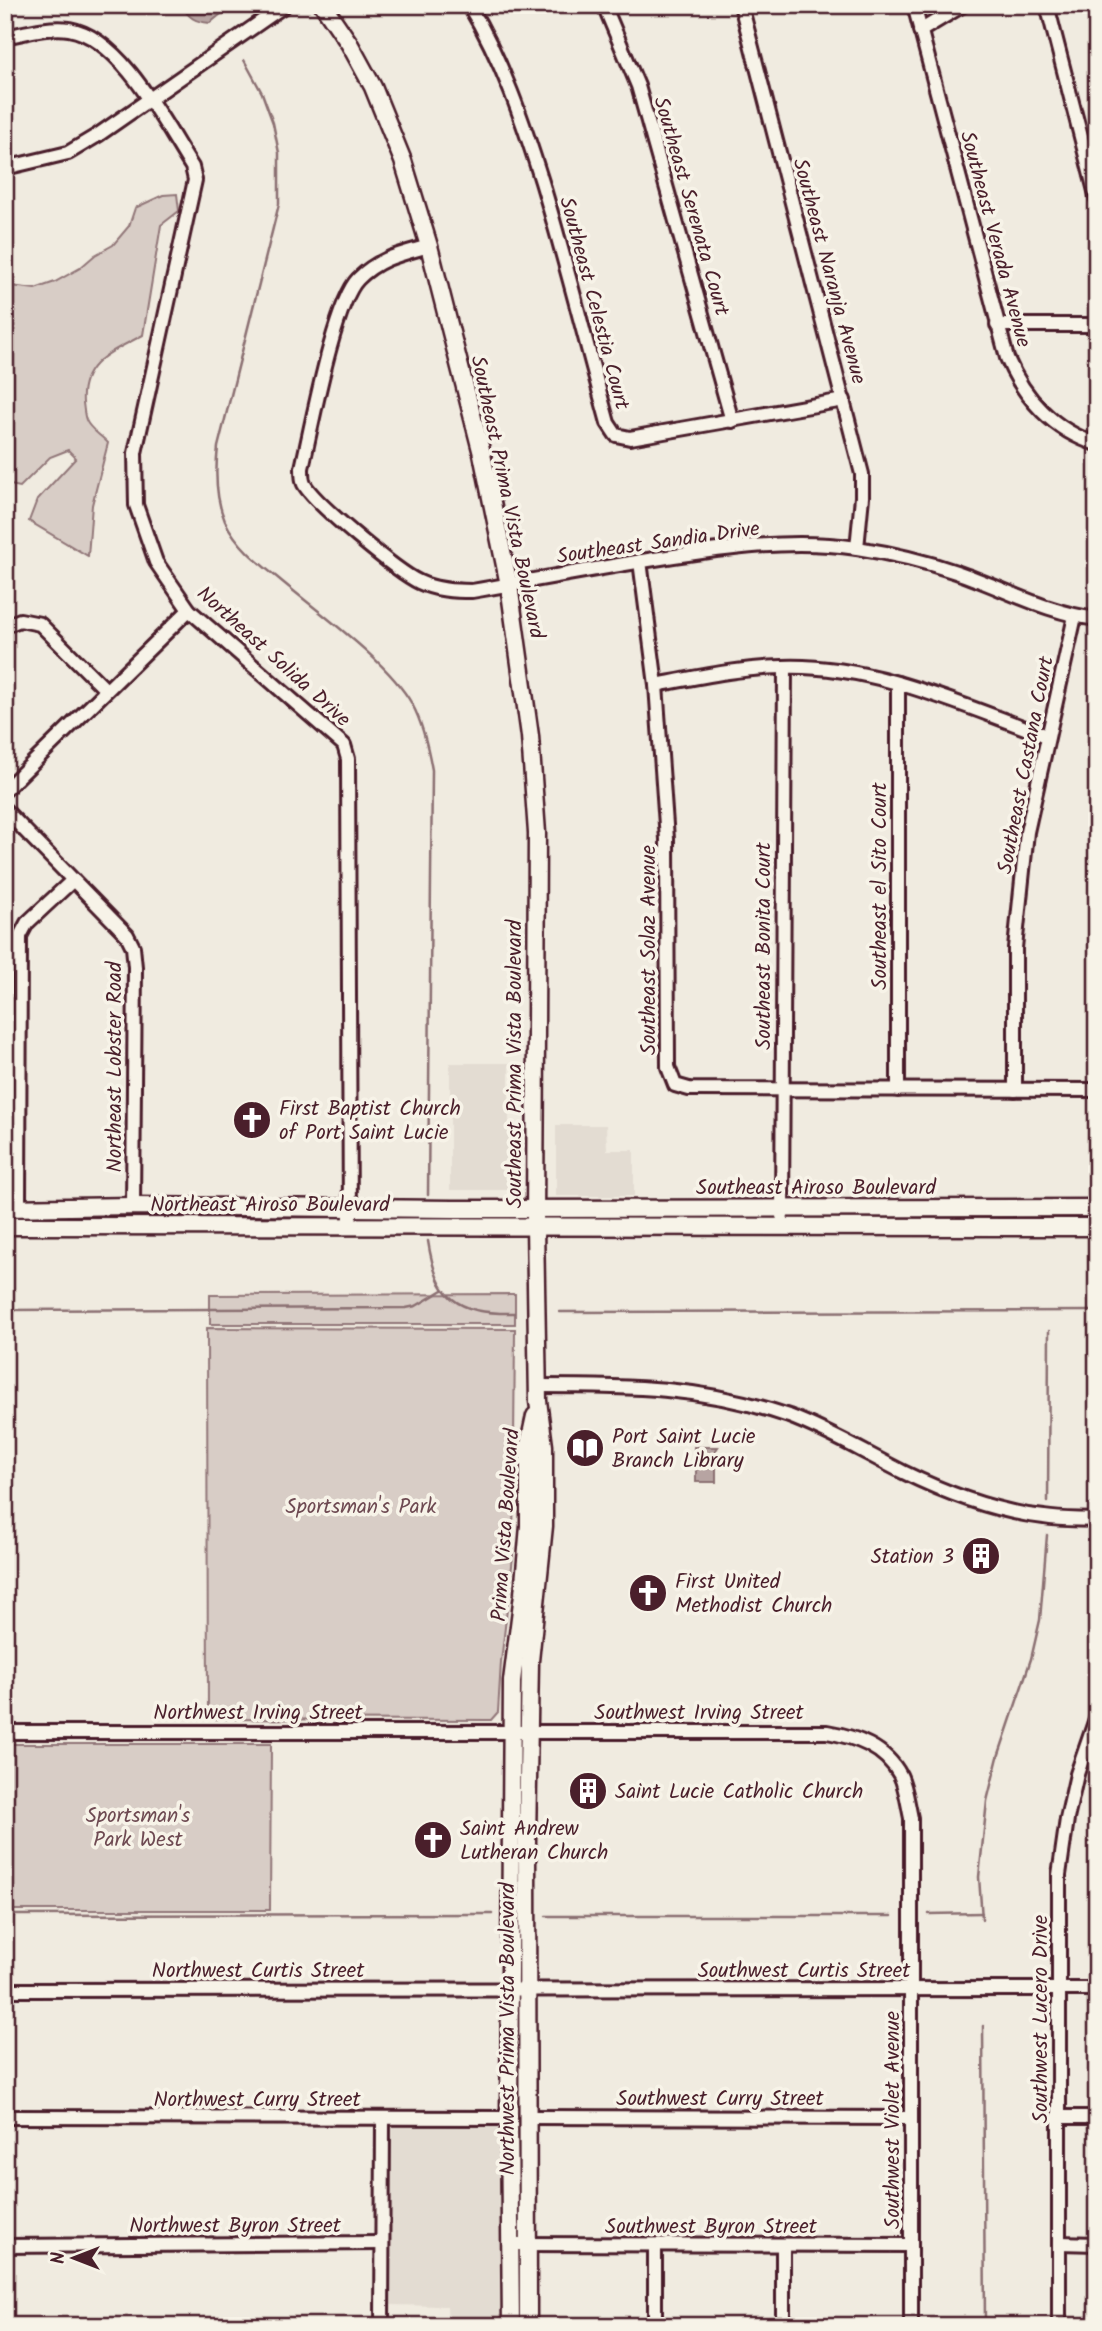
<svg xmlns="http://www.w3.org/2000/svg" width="1102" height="2331" viewBox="0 0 1102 2331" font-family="Kalam,sans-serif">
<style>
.built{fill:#e3dcd2}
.green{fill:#d8cdc6;stroke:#917678;stroke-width:2}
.water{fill:#b7a4a2;stroke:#8b6f72;stroke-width:2}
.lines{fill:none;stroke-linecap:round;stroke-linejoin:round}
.stream{stroke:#8b6f72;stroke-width:2.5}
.minor-casing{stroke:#4a1f2b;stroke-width:18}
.major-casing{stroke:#4a1f2b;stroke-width:21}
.minor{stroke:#f7f3e8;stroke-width:12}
.major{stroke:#f7f3e8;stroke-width:16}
.labels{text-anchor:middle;stroke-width:7;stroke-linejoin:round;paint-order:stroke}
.street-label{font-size:21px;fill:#4a1f2b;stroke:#f7f3e8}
.poi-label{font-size:21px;fill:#4a1f2b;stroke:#f7f3e8;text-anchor:start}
.park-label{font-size:21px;fill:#6e4a52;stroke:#f7f3e8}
</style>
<rect width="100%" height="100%" fill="#f0ebe0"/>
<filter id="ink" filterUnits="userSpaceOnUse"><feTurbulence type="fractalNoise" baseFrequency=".0143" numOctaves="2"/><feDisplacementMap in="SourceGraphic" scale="14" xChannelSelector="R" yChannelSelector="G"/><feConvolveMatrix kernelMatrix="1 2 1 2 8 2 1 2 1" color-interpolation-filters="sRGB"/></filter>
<g filter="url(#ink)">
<!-- built -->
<g class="built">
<rect x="450" y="1063" width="59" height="127"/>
<path d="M556 1125H606L607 1150H634V1196H556Z"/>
<path d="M503 2122 504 2326H448L447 2306 387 2305 388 2123Z"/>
</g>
<!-- green -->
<g class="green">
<path d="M177 194 179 211 161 225 143 335C112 352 80 362 83 403 84 409 84 415 86 420 90 430 101 435 108 443L92 505 88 556 29 521 37 500 76 458 68 450 50 457 20 487 5 484V288L11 286 35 289 55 282 80 268 95 255 113 245 129 226 135 208 163 195Z"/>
<path d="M515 1294V1324H210V1295Z"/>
<path d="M207 1328 515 1329 513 1557 501 1662 498 1712 491 1720 208 1719Z"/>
<path d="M5 1744H271L270 1910H5Z"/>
</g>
<!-- water -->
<g class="water">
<path d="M181 5H224L226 10 210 23C195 22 189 18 181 5Z"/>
<path d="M694 1447H718L716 1450V1482H696V1451L694 1450Z"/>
</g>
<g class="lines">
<!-- stream -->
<g class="stream">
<path d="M244 60 262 93 273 123 279 153V204L218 447C215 472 215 497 225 521 236 545 259 563 279 579 318 612 388 661 412 704 423 724 428 747 432 770L428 1195"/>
<path d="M428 1241C437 1298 455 1314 514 1313"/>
<path d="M5 1310 406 1308 416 1306 443 1290"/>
<path d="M560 1312 1097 1311"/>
<path d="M1048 1502 1049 1331"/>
<path d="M929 1914 982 1913"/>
<path d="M5 1915 492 1914"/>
<path d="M546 1916H892"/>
<path d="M982 1919 979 1877 987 1801 998 1757 1031 1659 1040 1620 1047 1535"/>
<path d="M983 2026 985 2326"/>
</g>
<defs>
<g id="minor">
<path d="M469 5C502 60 523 121 542 182 566 262 586 343 608 423L616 435 630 438 844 400"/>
<path d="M604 5 638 86 732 421"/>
<path d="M741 5 862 474V497L857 548"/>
<path d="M914 5 1007 358C1024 398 1054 431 1097 444"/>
<path d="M1047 5 1097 199"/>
<path d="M920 31 963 5"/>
<path d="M5 37C25 33 49 26 69 29 122 38 165 125 192 167L195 180 135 453 136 505 156 562 189 610 344 745 348 759 350 1226"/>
<path d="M5 168 68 153 98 135 285 5"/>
<path d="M429 246C401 254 379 258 358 279 334 303 311 430 302 468 302 473 302 480 304 484 315 504 398 572 419 582 436 590 454 591 472 591 535 580 598 568 661 558 726 548 792 538 857 548 890 553 924 561 956 572 1004 588 1046 613 1097 619"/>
<path d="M997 325H1097"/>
<path d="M640 561 656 685 667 839 668 1067 675 1085 689 1089 1097 1090"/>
<path d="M5 626 20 620 40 624 105 689"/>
<path d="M898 683V1090"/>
<path d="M656 685C698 677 740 668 783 667 875 664 963 706 1047 736"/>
<path d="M5 790 189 610"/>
<path d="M5 810 127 935 133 947 135 967 133 1206"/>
<path d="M1015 1090V948L1027 832 1075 616"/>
<path d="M19 1208 20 936 27 923 73 880"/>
<path d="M782 1216 785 667"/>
<path d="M538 1386C628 1386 702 1386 789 1416 829 1431 865 1453 903 1472 946 1493 996 1512 1044 1517 1061 1520 1079 1519 1097 1520"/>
<path d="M5 1732H827C856 1737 885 1747 900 1775 906 1787 908 1805 911 1818V2326"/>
<path d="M5 1990 1097 1989"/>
<path d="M5 2117 509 2118"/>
<path d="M529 2117 911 2118"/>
<path d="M1060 2117H1097"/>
<path d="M1059 2243 1097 2244"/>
<path d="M510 2244 911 2245"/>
<path d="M783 2245V2326"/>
<path d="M5 2246 382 2243"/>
<path d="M382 2326 383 2119"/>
<path d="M655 2326V2246"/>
<path d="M1059 2326V1875L1067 1819 1077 1774 1097 1716"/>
</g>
<g id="major">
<path d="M323 5 349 43 373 87 403 161 429 246 482 454 509 585 530 736 537 833 535 1226 538 1401 544 1446V1526L530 1661 527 1841 528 2326"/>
<path d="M5 1208 133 1206 453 1209 1097 1208"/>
<path d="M5 1226 1097 1227"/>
<path d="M511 2326 509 2118 512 1681 523 1594 529 1526V1444L535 1416"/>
</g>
</defs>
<!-- minor casing -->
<use href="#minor" class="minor-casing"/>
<!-- major casing -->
<use href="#major" class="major-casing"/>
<!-- minor -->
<use href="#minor" class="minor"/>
<!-- major -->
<use href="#major" class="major"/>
</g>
</g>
<!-- icons -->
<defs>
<symbol id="church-disc" viewBox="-11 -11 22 22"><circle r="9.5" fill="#4a1f2b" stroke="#f7f3e8"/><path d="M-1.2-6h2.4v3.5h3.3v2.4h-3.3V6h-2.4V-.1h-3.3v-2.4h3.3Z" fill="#fff"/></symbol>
<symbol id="library-disc" viewBox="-11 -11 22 22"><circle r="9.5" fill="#4a1f2b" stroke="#f7f3e8"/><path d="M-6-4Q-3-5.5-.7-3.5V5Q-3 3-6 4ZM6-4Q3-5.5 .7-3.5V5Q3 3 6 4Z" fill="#fff"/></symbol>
<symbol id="building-disc" viewBox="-11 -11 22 22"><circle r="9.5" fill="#4a1f2b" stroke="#f7f3e8"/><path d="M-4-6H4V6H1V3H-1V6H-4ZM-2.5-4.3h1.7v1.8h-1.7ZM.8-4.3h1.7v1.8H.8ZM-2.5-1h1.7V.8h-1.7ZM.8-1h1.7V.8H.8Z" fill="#fff"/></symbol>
</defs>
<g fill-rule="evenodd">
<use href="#church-disc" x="230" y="1098" width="44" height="44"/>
<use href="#library-disc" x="563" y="1426" width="44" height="44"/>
<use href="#building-disc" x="959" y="1534" width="44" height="44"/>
<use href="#church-disc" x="626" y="1571" width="44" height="44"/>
<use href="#building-disc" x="566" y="1769" width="44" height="44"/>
<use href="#church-disc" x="411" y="1818" width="44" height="44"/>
</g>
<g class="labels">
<!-- street labels -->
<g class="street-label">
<text transform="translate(692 206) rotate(74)" y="7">Southeast Serenata Court</text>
<text transform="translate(996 239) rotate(75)" y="7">Southeast Verada Avenue</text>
<text transform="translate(830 271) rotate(75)" y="7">Southeast Naranja Avenue</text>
<text transform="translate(595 303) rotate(75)" y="7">Southeast Celestia Court</text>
<text transform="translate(508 497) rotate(78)" y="7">Southeast Prima Vista Boulevard</text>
<text transform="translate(658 542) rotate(-8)" y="7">Southeast Sandia Drive</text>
<text transform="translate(274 656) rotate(42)" y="7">Northeast Solida Drive</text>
<text transform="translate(1025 765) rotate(-79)" y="7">Southeast Castana Court</text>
<text transform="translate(879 886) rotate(-90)" y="7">Southeast el Sito Court</text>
<text transform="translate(763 946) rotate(-90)" y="7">Southeast Bonita Court</text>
<text transform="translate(648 950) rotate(-90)" y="7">Southeast Solaz Avenue</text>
<text transform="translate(514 1064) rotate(-90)" y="7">Southeast Prima Vista Boulevard</text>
<text transform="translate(114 1067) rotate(-90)" y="7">Northeast Lobster Road</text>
<text x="816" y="1194">Southeast Airoso Boulevard</text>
<text x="270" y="1211">Northeast Airoso Boulevard</text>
<text transform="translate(505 1525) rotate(-86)" y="7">Prima Vista Boulevard</text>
<text x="258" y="1719">Northwest Irving Street</text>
<text x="699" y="1719">Southwest Irving Street</text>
<text x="258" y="1977">Northwest Curtis Street</text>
<text x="804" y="1977">Southwest Curtis Street</text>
<text transform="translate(1040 2019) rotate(-90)" y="7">Southwest Lucero Drive</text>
<text transform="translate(507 2029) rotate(-90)" y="7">Northwest Prima Vista Boulevard</text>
<text x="720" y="2105">Southwest Curry Street</text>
<text x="257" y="2106">Northwest Curry Street</text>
<text transform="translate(892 2120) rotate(-90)" y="7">Southwest Violet Avenue</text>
<text x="235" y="2232">Northwest Byron Street</text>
<text x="711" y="2233">Southwest Byron Street</text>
</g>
<!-- poi labels -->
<g class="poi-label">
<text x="279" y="1115">First Baptist Church<tspan x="279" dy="24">of Port Saint Lucie</tspan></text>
<text x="612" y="1443">Port Saint Lucie<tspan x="612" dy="24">Branch Library</tspan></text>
<text x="954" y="1563" text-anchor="end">Station 3</text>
<text x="675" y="1588">First United<tspan x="675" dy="24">Methodist Church</tspan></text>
<text x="615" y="1798">Saint Lucie Catholic Church</text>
<text x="460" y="1835">Saint Andrew<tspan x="460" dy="24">Lutheran Church</tspan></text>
</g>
<!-- park labels -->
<g class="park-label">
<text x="361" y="1513">Sportsman's Park</text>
<text x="138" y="1822">Sportsman's<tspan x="138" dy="24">Park West</tspan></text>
</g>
</g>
<!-- margin -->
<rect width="1102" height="2331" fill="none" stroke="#f7f3e8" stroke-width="28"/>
<rect x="14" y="14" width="1074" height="2303" fill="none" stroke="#4a1f2b" stroke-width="2.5" filter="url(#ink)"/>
<!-- north arrow -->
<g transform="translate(74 2258) rotate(270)" stroke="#f7f3e8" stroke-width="5" paint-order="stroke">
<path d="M0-5L12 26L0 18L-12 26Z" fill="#4a1f2b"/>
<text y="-10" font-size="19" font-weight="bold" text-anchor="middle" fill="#4a1f2b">N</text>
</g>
</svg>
